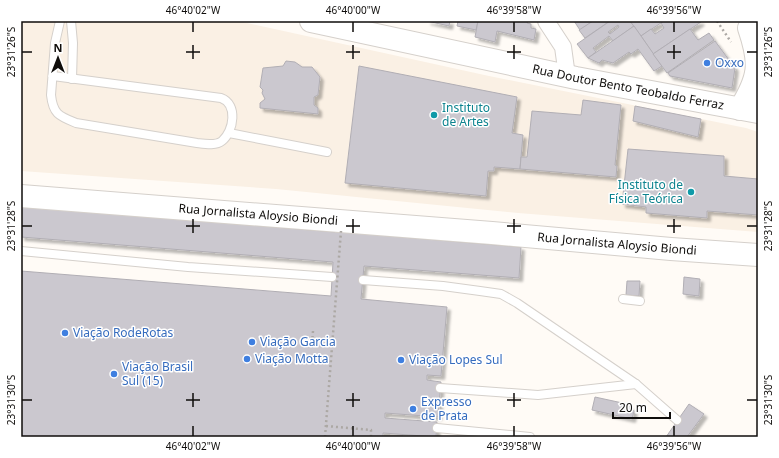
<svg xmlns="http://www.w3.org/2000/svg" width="779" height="458" viewBox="0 0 779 458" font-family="'Noto Sans',sans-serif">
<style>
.built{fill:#faf0e4}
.building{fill:#cbc8cf;stroke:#b1aeb4;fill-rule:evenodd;filter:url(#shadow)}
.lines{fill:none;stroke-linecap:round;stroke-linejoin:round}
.lane-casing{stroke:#d5d0cb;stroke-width:10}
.street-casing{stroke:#d5d0cb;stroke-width:18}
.secondary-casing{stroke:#d5d0cb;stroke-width:24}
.path{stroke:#aca8a4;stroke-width:2.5;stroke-dasharray:2 3;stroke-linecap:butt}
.lane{stroke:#fff;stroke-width:8}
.street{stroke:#fff;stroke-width:16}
.secondary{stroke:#fff;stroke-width:22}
.path-bridge{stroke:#aca8a4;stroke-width:2.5;stroke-dasharray:2 3;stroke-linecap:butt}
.ticks{fill:none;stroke:#0f0d0b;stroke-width:1.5}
.shop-dot{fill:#3f7fe0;stroke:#fff;stroke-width:1.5}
.culture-dot{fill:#0f9aa8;stroke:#fff;stroke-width:1.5}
.labels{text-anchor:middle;stroke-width:3;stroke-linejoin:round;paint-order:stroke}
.shop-label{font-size:12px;fill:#366cbe;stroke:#fff;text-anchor:start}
.street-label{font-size:12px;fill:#0f0d0b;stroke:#fff}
.culture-label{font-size:12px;fill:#0d838f;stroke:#fff;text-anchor:start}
.neatline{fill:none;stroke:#0f0d0b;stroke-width:1.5}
.ticks-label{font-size:10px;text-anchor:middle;fill:#0f0d0b}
</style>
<defs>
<filter id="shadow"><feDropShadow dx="3.5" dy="3.5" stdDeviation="1" flood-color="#0004"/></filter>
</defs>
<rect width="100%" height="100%" fill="#fffbf6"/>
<!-- built -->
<path class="built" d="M21 21H238L489 76 746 128 758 132V232L518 213 276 189 21 171Z"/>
<!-- building -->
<g class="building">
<path d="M427 21H450L449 26Z"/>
<path d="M458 21H478L476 30 457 26Z"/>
<path d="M478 21H528L527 23 531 24V28L536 29 534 40 497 31 495 42 475 37Z"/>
<path d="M574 21H593L580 30Z"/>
<path d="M593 21H610L585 38 579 30Z"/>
<path d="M610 21H630L634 26 613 41 609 36 593 48 596 52 588 58 577 44ZM618 25 619 27 610 34 608 32Z"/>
<path d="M630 21H664L641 36Z"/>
<path d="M664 21H700L701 22 653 54 641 36 651 29 655 34 664 28 661 23Z"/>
<path d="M634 26 662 66 654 71 638 49 631 54 629 52 613 63 602 60 599 63 588 58Z"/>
<path d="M690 29 698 40 709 33 714 40 667 73 653 54Z"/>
<path d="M715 41 735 68 732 88 670 76 668 73Z"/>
<path d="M286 61 295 62 302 67H312L320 77 318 95 314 97V105L318 108V114L260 108V103L265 99 262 93 263 90 260 87 263 68 283 66Z"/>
<path d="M359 66 517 97 512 133 523 135 520 169 494 167V171H488L486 196 345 183Z"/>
<path d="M583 100 621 105 615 165 617 166 616 177 520 169 521 157H527L532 111 581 115Z"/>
<path d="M635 106 701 119 698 137 633 121Z"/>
<path d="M628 149 724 156V176L758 179V215L707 211V218L646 213V207L622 204Z"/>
<path d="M21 206 335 232 336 223 366 234 521 247 519 278 364 266 361 299 447 307 441 376 427 375V380L441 382 438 417 385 413V418L437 422 436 437 383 433V437H21V271L331 296 333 262 21 237Z"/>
<path d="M684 277 700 279 699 296 683 294Z"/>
<path d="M627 281H640L639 296 626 295Z"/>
<path d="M595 397 627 404 634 411 632 419 592 410Z"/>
<path d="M689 404 704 414 687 437H666Z"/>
</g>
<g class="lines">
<defs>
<g id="lane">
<path d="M71 21 73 43 72 79"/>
<path d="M53 76 221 98C238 104 234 131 222 141 216 146 205 144 197 143L76 123C59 116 53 114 51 95L55 43 60 21"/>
<path d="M229 133 327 152"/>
<path d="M21 251 188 267 332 277"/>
<path d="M363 280 443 286 480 291 501 294 517 303 636 384 677 420"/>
<path d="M623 299 640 301"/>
<path d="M440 388 538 395 636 384"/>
<path d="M437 428 530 437"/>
</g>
<path id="street" d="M546 21 563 47 567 76"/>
<g id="secondary">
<path id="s1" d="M311 21 576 78 758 112"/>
<path d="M740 109C760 77 761 63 749 28"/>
<path id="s2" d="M21 196 492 233 671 249 758 255"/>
</g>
</defs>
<!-- lane casing -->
<use href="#lane" class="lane-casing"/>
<!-- street casing -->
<use href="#street" class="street-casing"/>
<!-- secondary casing -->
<use href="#secondary" class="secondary-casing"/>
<!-- path -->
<g class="path">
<path d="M717 21 731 42"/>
<path d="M313 331 312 343 332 345"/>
<path d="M326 426 371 430V437"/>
</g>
<!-- lane -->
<use href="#lane" class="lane"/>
<!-- street -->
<use href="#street" class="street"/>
<!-- secondary -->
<use href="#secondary" class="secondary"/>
<!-- path-bridge -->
<path class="path-bridge" d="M325 437 341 231"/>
</g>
<!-- ticks -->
<path class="ticks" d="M193 22V32M353 22V32M514 22V32M674 22V32M193 45V59M353 45V59M514 45V59M674 45V59M22 52H32M186 52H200M346 52H360M507 52H521M667 52H681M747 52H757M193 219V233M353 219V233M514 219V233M674 219V233M22 226H32M186 226H200M346 226H360M507 226H521M667 226H681M747 226H757M193 393V407M353 393V407M514 393V407M22 400H32M186 400H200M346 400H360M507 400H521M747 400H757M193 426V436M353 426V436M514 426V436M674 426V436"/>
<!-- markers -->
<g class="shop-dot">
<circle cx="707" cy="63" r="4"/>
<circle cx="65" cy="333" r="4"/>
<circle cx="252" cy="342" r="4"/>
<circle cx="247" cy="359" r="4"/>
<circle cx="401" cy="360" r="4"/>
<circle cx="114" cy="374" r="4"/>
<circle cx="413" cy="409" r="4"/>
</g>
<g class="culture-dot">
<circle cx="434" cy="115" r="4"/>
<circle cx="691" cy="192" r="4"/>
</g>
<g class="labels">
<!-- shop labels -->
<g class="shop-label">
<text x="715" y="67">Oxxo</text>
<text x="73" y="337">Viação RodeRotas</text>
<text x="260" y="346">Viação Garcia</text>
<text x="255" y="363">Viação Motta</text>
<text x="409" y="364">Viação Lopes Sul</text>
<text x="122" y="371">Viação Brasil<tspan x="122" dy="14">Sul (15)</tspan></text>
<text x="421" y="406">Expresso<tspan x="421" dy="14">de Prata</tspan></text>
</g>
<!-- street labels -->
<g class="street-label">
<text dy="4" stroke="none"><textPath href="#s1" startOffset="324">Rua Doutor Bento Teobaldo Ferraz</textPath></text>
<text dy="4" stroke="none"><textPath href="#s2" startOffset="238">Rua Jornalista Aloysio Biondi</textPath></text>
<text dy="4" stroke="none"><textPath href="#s2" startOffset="598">Rua Jornalista Aloysio Biondi</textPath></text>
</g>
<!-- culture labels -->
<g class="culture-label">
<text x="442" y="112">Instituto<tspan x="442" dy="14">de Artes</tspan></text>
<text x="683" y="189" text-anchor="end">Instituto de<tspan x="683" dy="14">Física Teórica</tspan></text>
</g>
</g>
<!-- border -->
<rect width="779" height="458" fill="none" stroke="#ffffff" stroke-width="44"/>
<!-- north arrow -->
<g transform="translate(58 58)" stroke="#ffffff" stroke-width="3" paint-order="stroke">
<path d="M0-3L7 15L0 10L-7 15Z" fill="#0f0d0b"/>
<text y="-6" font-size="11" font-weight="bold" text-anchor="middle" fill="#0f0d0b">N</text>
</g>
<!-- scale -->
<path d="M613 412v6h57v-6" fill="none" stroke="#0f0d0b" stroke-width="2"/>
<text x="619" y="412" font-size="12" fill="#0f0d0b" stroke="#ffffff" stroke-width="3" paint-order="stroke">20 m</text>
<rect x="22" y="22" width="735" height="414" class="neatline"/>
<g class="ticks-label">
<text x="193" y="14">46°40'02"W</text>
<text x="353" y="14">46°40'00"W</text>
<text x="514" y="14">46°39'58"W</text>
<text x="674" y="14">46°39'56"W</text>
<text transform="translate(11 52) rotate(-90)" y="4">23°31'26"S</text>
<text transform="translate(768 52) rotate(-90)" y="4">23°31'26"S</text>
<text transform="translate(11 226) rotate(-90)" y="4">23°31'28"S</text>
<text transform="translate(768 226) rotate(-90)" y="4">23°31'28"S</text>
<text transform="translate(11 400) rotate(-90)" y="4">23°31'30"S</text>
<text transform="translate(768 400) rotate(-90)" y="4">23°31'30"S</text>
<text x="193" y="450">46°40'02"W</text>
<text x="353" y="450">46°40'00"W</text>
<text x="514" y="450">46°39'58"W</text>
<text x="674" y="450">46°39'56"W</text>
</g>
</svg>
